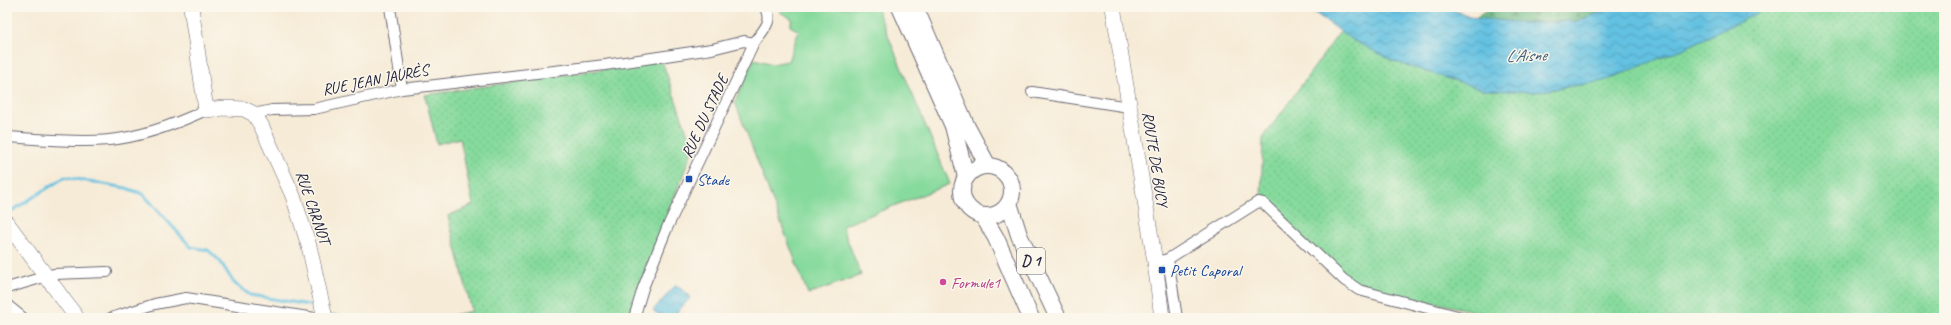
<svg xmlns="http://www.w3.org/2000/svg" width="1951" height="325" viewBox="0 0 1951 325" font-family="Caveat,sans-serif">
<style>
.grass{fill:url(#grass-dots);stroke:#547e6c}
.forest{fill:url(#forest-firs);stroke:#476e60}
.pitch{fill:#86da9c;stroke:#547e6c}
.water{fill:url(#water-waves);stroke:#42728e}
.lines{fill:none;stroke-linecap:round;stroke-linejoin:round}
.stream{stroke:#63c1e1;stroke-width:3}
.street-casing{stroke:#6c6872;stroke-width:12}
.secondary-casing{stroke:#6c6872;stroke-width:16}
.primary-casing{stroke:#6c6872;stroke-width:18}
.street{stroke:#fff;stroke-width:10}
.secondary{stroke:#fff;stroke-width:15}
.primary{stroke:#fff;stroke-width:16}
.transit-dot{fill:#1a4fb4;stroke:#fbf7ec;stroke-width:1.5}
.hotel-dot{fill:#d1479c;stroke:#fbf7ec;stroke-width:1.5}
.labels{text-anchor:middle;stroke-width:3;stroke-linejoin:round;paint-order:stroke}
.shield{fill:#fbf7ec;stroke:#636270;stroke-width:1}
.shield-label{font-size:15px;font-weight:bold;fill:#22223b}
.street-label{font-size:16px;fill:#22223b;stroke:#fbf7ec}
.transit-label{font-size:16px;fill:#164399;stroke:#fbf7ec;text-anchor:start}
.hotel-label{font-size:16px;fill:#b23c85;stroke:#fbf7ec;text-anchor:start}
.water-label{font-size:17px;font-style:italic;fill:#395a75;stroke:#fbf7ec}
</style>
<defs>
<pattern id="grass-dots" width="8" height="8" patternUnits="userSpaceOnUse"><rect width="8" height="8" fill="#86da9c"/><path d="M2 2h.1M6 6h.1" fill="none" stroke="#73bb87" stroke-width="1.8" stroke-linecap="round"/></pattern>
<pattern id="forest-firs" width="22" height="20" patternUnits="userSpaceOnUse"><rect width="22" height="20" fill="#6cba84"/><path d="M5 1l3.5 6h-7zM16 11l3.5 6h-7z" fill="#58976d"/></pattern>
<pattern id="water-waves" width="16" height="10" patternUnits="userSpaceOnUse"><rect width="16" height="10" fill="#63c1e1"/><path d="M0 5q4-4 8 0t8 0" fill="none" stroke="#519cb8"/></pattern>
</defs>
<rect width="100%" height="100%" fill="#fbf7ec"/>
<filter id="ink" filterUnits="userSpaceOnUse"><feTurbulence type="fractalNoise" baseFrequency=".025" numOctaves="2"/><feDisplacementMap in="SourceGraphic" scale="8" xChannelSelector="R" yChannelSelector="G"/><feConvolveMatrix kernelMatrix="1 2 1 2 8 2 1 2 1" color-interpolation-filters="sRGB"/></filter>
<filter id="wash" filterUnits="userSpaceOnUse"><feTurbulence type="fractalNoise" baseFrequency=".012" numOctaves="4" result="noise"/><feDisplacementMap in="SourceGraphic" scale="16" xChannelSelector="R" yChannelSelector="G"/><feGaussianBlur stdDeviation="0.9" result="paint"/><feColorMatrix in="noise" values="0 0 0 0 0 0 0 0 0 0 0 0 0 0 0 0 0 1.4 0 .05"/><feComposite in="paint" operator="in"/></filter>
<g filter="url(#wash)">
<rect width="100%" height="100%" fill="#f6ebd7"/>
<!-- grass -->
<g class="grass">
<path d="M1684 7H1944V318H1507L1355 286 1261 199 1263 138 1350 18 1427 48Z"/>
<path d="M662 61 693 149 628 318H449V316L472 311 448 216 473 205 460 138 437 144 425 95Z"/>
</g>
<!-- forest -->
<path class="forest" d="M1493 7H1614L1577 21 1508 23 1475 18Z"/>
<!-- pitch -->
<path class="pitch" d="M782 7H876L950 184 842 226 861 275 808 294 735 102 754 59 773 64 788 61 799 31 790 26 792 19 780 12Z"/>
<!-- water -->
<g class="water">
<path d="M1307 7H1445L1475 18 1530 23 1577 21 1614 7H1770L1685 48 1604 81 1536 92 1484 90 1393 61 1351 39Z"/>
<path d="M676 285 691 297 672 318H662L653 310Z"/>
</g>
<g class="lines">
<!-- stream -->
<g class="stream">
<path d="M10 212 65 177 126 188 143 194 191 247 208 250 220 261 234 283 250 295 315 306"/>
<path d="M333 315 345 318"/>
</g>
</g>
</g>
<g filter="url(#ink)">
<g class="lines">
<defs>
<g id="street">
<path d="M390 7 402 89"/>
<path d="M1032 92 1129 107"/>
<path d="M254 114 272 110 314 109 402 89 605 65 712 49 744 41 754 43"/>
<path d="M7 137C40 139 76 143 109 140 142 137 176 124 206 110"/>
<path d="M1168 259 1177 318"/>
<path d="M1155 262 1168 259 1258 202 1263 203 1344 280 1359 290 1465 318"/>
<path d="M7 288 54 274 107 272"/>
<path d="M7 305 23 318"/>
<path d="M111 318 155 304 186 298 315 318"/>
<path d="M634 318 643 288 667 228 754 43C762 31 775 21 765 7"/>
</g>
<g id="secondary">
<path d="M191 7 206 110 224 108 244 109 254 114 261 125 293 196 309 246 325 318"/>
<path d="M1113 7 1155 262 1162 318"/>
<path d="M7 223 77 318"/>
</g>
<g id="primary">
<path d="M900 7 953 126 966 177"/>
<path d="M915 7 967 127 988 166"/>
<circle cx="987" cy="191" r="25"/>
<path d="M1009 203 1019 235 1058 318"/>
<path d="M983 216 996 238 1031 318"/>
</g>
</defs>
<!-- street casing -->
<use href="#street" class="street-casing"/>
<!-- secondary casing -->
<use href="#secondary" class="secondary-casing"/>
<!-- primary casing -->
<use href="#primary" class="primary-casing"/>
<!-- street -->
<use href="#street" class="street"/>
<!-- secondary -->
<use href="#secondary" class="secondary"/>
<!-- primary -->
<use href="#primary" class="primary"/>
</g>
</g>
<!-- markers -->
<g class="transit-dot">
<rect x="685" y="175" width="8" height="8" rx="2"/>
<rect x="1158" y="266" width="8" height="8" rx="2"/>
</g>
<circle class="hotel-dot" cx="943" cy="282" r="4"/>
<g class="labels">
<!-- shield labels -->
<rect class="shield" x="1017" y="248" width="28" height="26" rx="3"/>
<g class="shield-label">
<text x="1031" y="266">D 1</text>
</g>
<!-- street labels -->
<g class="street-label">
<text transform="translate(375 79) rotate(-11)" y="6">RUE JEAN JAURÈS</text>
<text transform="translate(704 116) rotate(-65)" y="6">RUE DU STADE</text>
<text transform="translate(1156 159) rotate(81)" y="6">ROUTE DE BUCY</text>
<text transform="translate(314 207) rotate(71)" y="6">RUE CARNOT</text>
</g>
<!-- transit labels -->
<g class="transit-label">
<text x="697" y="185">Stade</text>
<text x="1170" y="276">Petit Caporal</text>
</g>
<!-- hotel labels -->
<g class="hotel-label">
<text x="951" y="288">Formule1</text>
</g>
<!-- water labels -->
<g class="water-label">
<text transform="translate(1526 55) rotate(-2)" y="6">L'Aisne</text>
</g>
</g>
<!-- margin -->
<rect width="1951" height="325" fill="none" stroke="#fbf7ec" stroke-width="24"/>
</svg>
